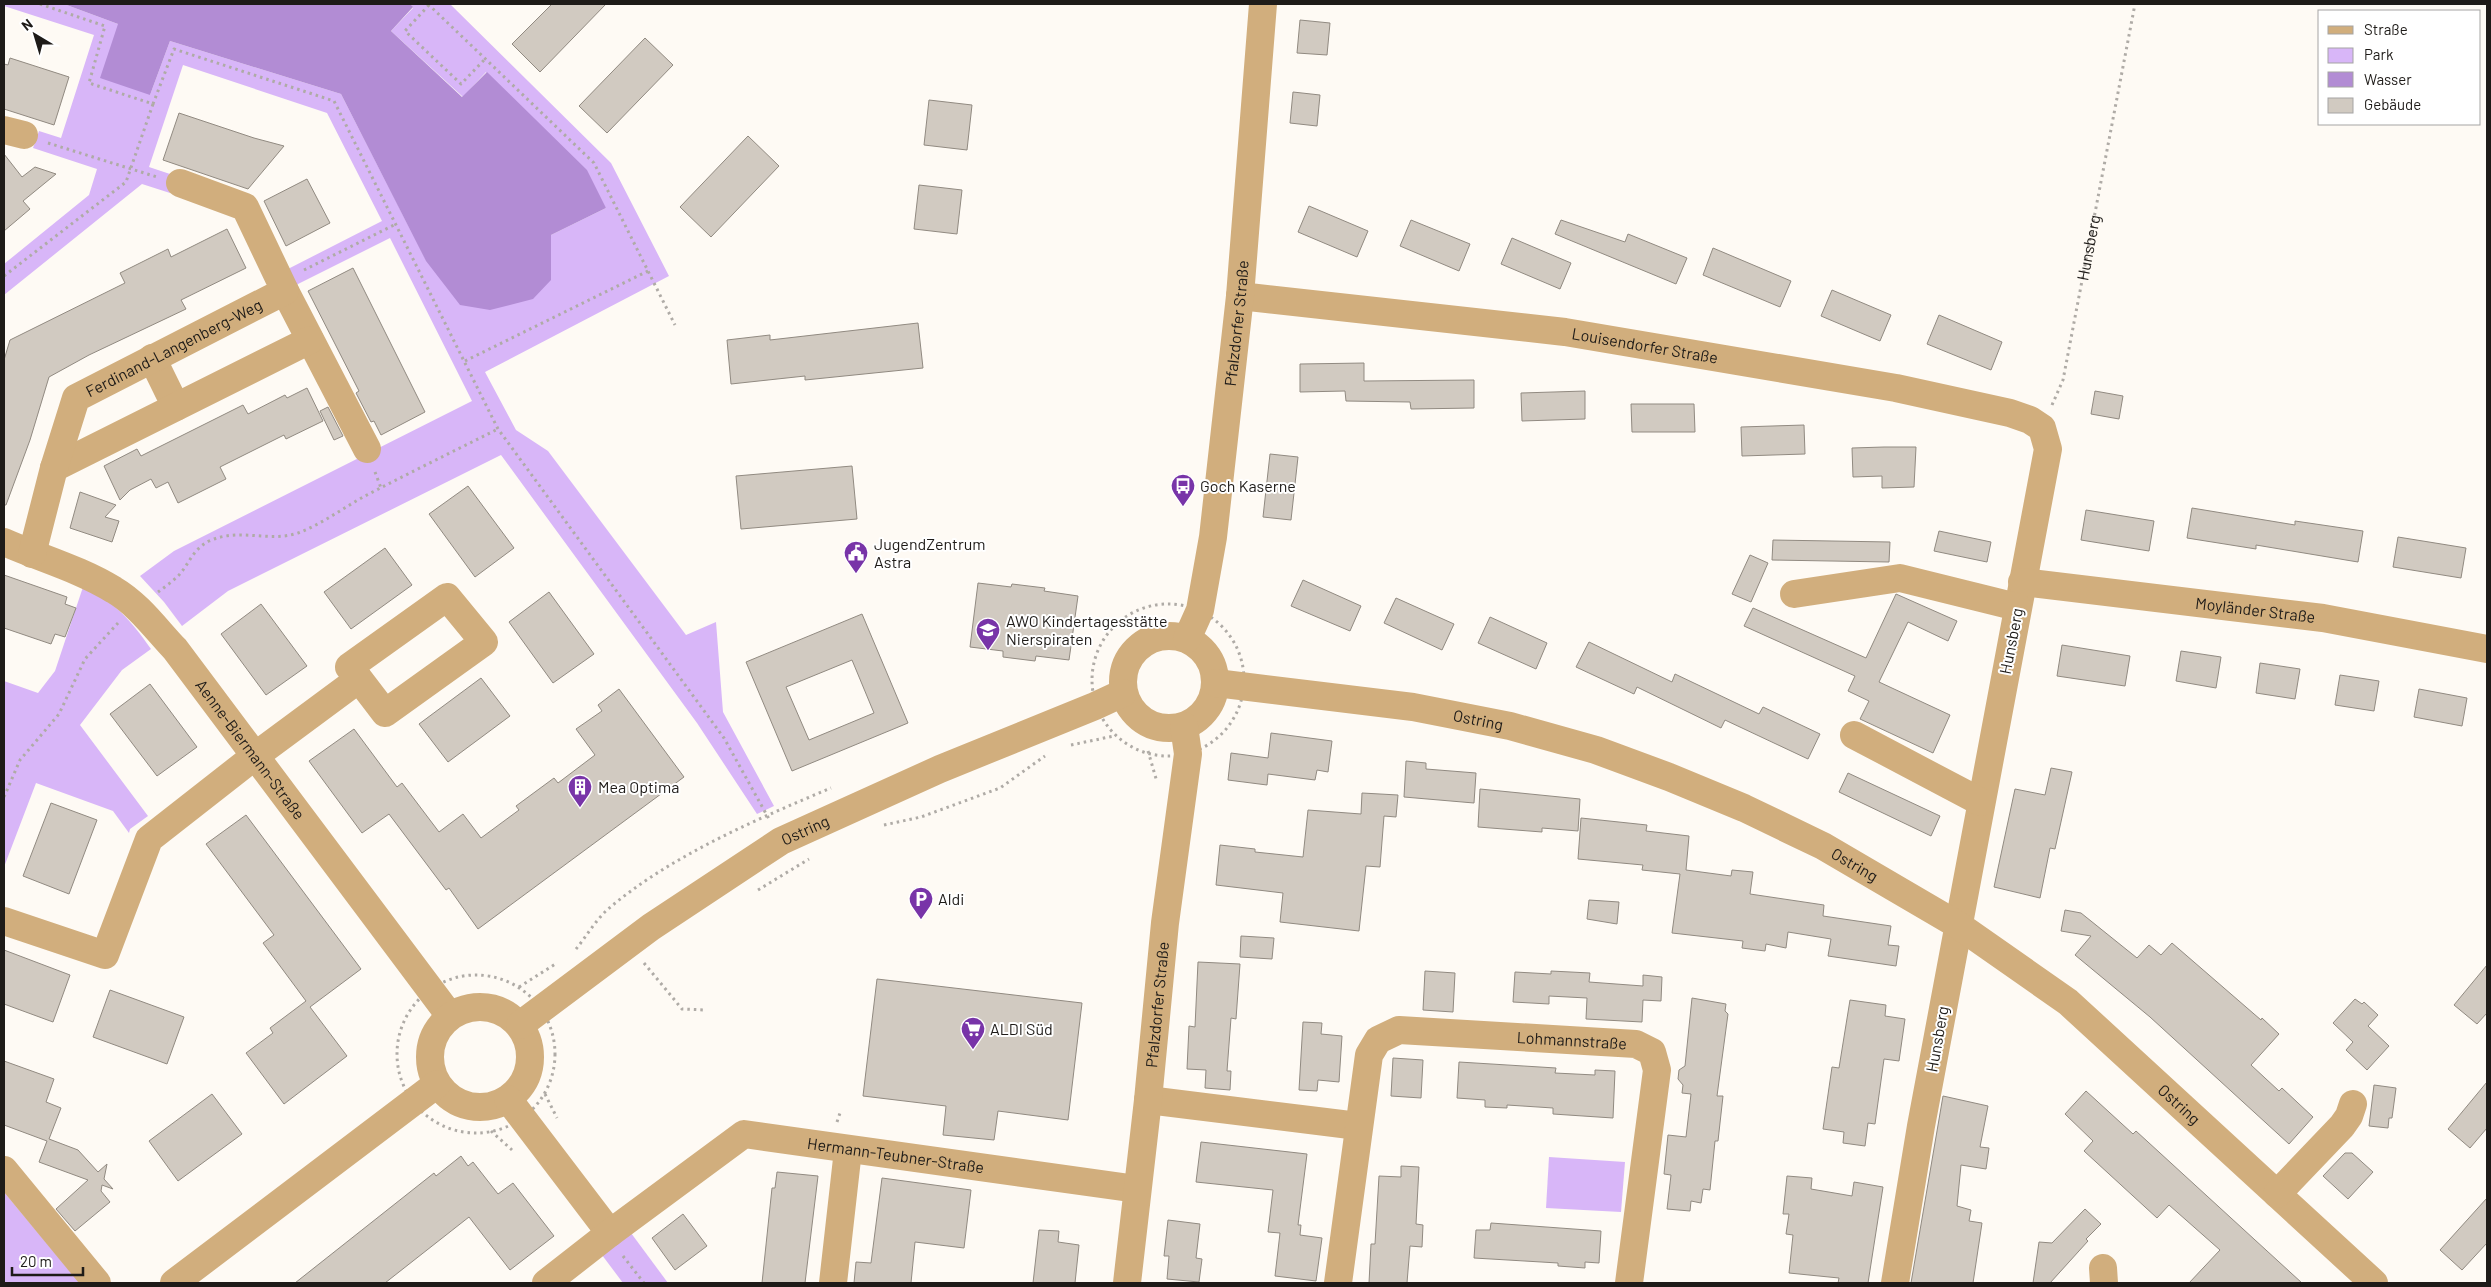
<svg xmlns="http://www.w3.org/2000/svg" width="2491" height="1287" viewBox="0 0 2491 1287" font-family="Barlow,sans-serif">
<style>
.green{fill:#d8b6f8}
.water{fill:#b28cd4}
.building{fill:#d1cac1;stroke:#918a81;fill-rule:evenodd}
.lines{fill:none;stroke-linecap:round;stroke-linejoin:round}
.path{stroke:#afaba6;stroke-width:3;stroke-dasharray:2.5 4;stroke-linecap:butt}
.minor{stroke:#d1ae7d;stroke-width:28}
.labels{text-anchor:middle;stroke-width:4;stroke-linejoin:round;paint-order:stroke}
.street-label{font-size:16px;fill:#1e1b18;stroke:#fff}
.poi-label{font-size:16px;fill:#1e1b18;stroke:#fff;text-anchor:start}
</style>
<rect width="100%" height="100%" fill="#fefaf4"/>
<!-- green -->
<g class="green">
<path d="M4 4H64L118 24 150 95 170 41 341 94 426 260 551 279V235L606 208 486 72 463 97 391 31 413 8 410 4H450L611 163 669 276 485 372 516 430 548 451 686 635 716 622 723 712 774 806 757 814 697 723 501 455 228 591 182 626 164 602 140 576 174 551 472 401 390 238 294 286 286 270 382 221 327 113 183 65 149 167 176 176 170 193 142 184 4 295V264L89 195 97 169 33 148 39 131 61 138 94 35 4 6Z"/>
<path d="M83 587C114 600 132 622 151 649L122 670 80 725 148 816 130 829 129 833 113 811 36 783 4 867V681L38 693 55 671Z"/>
<path d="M1549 1157 1625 1162 1621 1212 1546 1208Z"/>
<path d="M4 1192 73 1275 80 1283H4Z"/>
<path d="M631 1233 668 1283H623L602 1255Z"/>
</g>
<!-- water -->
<path class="water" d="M64 4H410L413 7 391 31 462 97 487 72 587 170 606 208 551 235V280L533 299 490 310 460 305 426 261 341 94 170 41 150 95 100 78 118 24Z"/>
<!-- building -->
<g class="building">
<path d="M552 4H606L540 72 512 44Z"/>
<path d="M1300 20 1330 23 1327 55 1297 53Z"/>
<path d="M645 38 673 65 607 133 579 106Z"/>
<path d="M10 58 69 77 54 125 4 109V64L8 65Z"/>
<path d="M1293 92 1320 95 1317 126 1290 123Z"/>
<path d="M929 100 972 105 967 150 924 145Z"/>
<path d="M179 113 254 138 284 146 248 189 163 160Z"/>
<path d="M748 136 779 166 711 237 680 207Z"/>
<path d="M4 154 22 177 35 167 56 174 23 201 30 209 4 231Z"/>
<path d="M307 179 330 223 286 246 264 201Z"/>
<path d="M919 185 962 190 957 234 914 229Z"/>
<path d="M1309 206 1368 231 1357 257 1298 232Z"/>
<path d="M1411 220 1470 244 1459 271 1400 246Z"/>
<path d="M1561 220 1625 242 1628 234 1687 258 1676 284 1555 234Z"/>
<path d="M227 229 246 268 181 300 186 309 89 355 49 377 30 440 6 505H4V360L10 340 125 283 120 273 168 249 171 257Z"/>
<path d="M1512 238 1571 263 1560 289 1501 264Z"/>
<path d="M1713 248 1791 281 1780 307 1703 275Z"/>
<path d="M353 268 425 412 381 435 374 421 371 422 356 393 359 391 308 291Z"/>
<path d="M1832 290 1891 315 1880 341 1821 316Z"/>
<path d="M1939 315 2002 342 1991 370 1927 344Z"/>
<path d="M918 323 923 368 805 380V376L731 384 727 340 770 335V340Z"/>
<path d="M1364 363V381L1474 380V408L1411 409 1410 402 1346 401 1345 391 1300 392V364Z"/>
<path d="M307 388 323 421 286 439 284 435 220 467 226 479 178 503 168 482 156 488 151 479 130 490 120 500 104 466 137 449 141 456 243 405 248 414 285 395 287 398Z"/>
<path d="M1585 391V419L1522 421 1521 393Z"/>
<path d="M2095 391 2123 396 2119 419 2091 414Z"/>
<path d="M1631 404H1694L1695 432H1632Z"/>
<path d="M328 407 343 436 334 440 320 411Z"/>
<path d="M1804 425 1805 454 1742 456 1741 427Z"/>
<path d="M1884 447H1916L1914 487 1882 488V476L1853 477 1852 448Z"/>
<path d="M1270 454 1298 457 1291 520 1263 517Z"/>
<path d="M852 466 857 519 741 529 736 476Z"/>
<path d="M468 486 514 548 475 577 429 514Z"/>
<path d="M80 492 116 505 105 517 119 521 112 542 70 528Z"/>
<path d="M2192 508 2295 525V521L2363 531 2358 562 2256 545V549L2187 538Z"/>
<path d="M2086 510 2154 521 2149 551 2081 540Z"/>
<path d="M1939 531 1991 542 1987 562 1934 551Z"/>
<path d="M2398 537 2466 548 2461 578 2393 567Z"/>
<path d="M1773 540 1890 542 1889 562 1772 560Z"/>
<path d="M385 548 412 585 351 629 324 592Z"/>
<path d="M1750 555 1768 563 1751 602 1732 594Z"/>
<path d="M4 575 67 597 65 604 76 608 65 637 55 634 51 644 4 628Z"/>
<path d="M1303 580 1361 606 1350 631 1291 606Z"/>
<path d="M978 583 1011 587 1012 584 1045 588 1044 591 1078 596 1069 660 1036 656 1035 661 1003 657V651L970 647Z"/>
<path d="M549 592 594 654 553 683 509 622Z"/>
<path d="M1896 594 1957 621 1948 641 1908 622 1879 682 1950 715 1933 753 1860 719 1869 701 1848 691 1855 676 1744 626 1753 608 1866 658Z"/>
<path d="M1396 598 1454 624 1442 650 1384 623Z"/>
<path d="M261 604 307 666 266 695 221 634Z"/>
<path d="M862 614 908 723 792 771 746 662ZM852 660 874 713 809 740 786 687Z"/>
<path d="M1490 617 1547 643 1536 669 1478 643Z"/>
<path d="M1589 642 1672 682 1675 674 1759 714 1763 707 1820 734 1808 759 1725 720 1721 728 1637 687 1634 694 1576 667Z"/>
<path d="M2062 645 2130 656 2125 686 2057 676Z"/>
<path d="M2181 651 2221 657 2216 688 2176 681Z"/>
<path d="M2260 663 2300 669 2295 699 2256 693Z"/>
<path d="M2340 675 2379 681 2374 711 2335 705Z"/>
<path d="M481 678 510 716 448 762 419 724Z"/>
<path d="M150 684 197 747 157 776 110 714Z"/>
<path d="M619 689 684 777 478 929 449 888 446 890 389 814 362 833 309 761 354 729 397 787 402 783 439 832 463 814 481 838 519 810 516 806 554 778 558 783 595 755 576 729 602 711 598 705Z"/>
<path d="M2419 689 2467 698 2462 726 2414 717Z"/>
<path d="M1271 733 1332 741 1328 772 1317 770 1315 780 1268 774 1267 785 1228 780 1231 753 1268 758Z"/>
<path d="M1406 761 1426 763V769L1476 773 1474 803 1404 797Z"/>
<path d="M2051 768 2072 772 2055 849 2050 848 2040 898 1994 887 2015 789 2045 795Z"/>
<path d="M1848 773 1940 816 1931 836 1839 792Z"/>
<path d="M1480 789 1580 799 1578 831 1542 828V832L1478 827Z"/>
<path d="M1362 793 1398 795 1396 817 1384 816 1380 867 1366 866 1359 931 1280 922 1283 893 1216 885 1220 845 1255 849V852L1303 857 1308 810 1361 814Z"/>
<path d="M51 803 97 820 69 894 23 876Z"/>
<path d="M246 815 361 969 310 1007 347 1056 284 1104 246 1053 273 1033 270 1028 306 1001 263 943 274 935 206 844Z"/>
<path d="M1581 818 1647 825 1646 831 1689 836 1686 870 1731 876 1732 870 1753 872 1750 894 1824 905 1823 916 1891 926 1888 945 1899 946 1896 966 1828 956 1831 939 1788 932 1786 948 1766 944 1765 951 1742 948 1743 941 1672 933 1680 874 1642 870 1643 865 1578 859Z"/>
<path d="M1589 900 1619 902 1617 924 1587 919Z"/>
<path d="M2065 910 2081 913 2137 958 2149 945 2161 955 2172 943 2261 1020 2262 1018 2279 1034 2251 1065 2279 1091 2282 1088 2313 1117 2289 1144 2150 1017 2075 955 2091 936 2061 931Z"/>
<path d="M1241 936 1274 938 1272 959 1240 957Z"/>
<path d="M4 950 70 975 53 1022 4 1004Z"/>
<path d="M1198 962 1240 964 1236 1019 1231 1018 1227 1071H1231L1230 1090 1205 1088 1206 1070 1187 1069 1189 1026 1195 1027Z"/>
<path d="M2487 965V1013L2477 1024 2454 1005Z"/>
<path d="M1425 971 1455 973 1453 1012 1423 1010Z"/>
<path d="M1551 971 1590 973 1589 982 1643 986V975L1662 977 1661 1001 1643 1000 1642 1022 1586 1019 1587 998 1549 996V1004L1513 1002 1515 972 1551 974Z"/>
<path d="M877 979 1082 1003 1068 1120 998 1111 994 1140 943 1135 946 1106 863 1096Z"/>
<path d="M110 990 184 1017 167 1064 93 1037Z"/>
<path d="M1692 998 1726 1004 1725 1011 1728 1014 1717 1096H1723L1718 1141H1715L1710 1190 1703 1189 1701 1203 1691 1201 1690 1211 1667 1209 1671 1175 1664 1174 1668 1135 1686 1137 1691 1094 1682 1093 1683 1085 1678 1079 1679 1070 1685 1066Z"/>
<path d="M2355 999 2362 1004 2364 1002 2378 1015 2368 1026 2389 1046 2367 1070 2346 1050 2353 1042 2333 1023Z"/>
<path d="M1850 1000 1886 1005 1885 1016 1905 1019 1899 1061 1884 1059 1875 1124 1868 1123 1865 1146 1843 1143 1844 1132 1823 1129 1832 1067 1839 1068Z"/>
<path d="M1303 1022 1322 1023 1321 1034 1342 1036 1339 1082 1318 1080 1317 1091 1299 1090Z"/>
<path d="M1393 1058 1423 1060 1421 1098 1391 1096Z"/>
<path d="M4 1061 54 1079 46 1102 61 1108 49 1139 78 1150 98 1172 107 1164 104 1179 113 1189 102 1185 101 1191 110 1202 75 1231 56 1209 88 1180 39 1162 47 1141 4 1125Z"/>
<path d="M1459 1062 1556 1068 1555 1073 1595 1075V1070L1615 1071 1613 1118 1553 1114V1108L1507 1105V1108L1485 1107V1100L1457 1098Z"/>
<path d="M2487 1082V1128L2470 1148 2448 1129Z"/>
<path d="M2374 1085 2396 1088 2392 1118H2389L2388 1128 2369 1126Z"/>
<path d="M2086 1091 2133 1134 2136 1131 2302 1283H2189L2220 1250 2169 1205 2157 1218 2084 1151 2093 1141 2065 1114Z"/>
<path d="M212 1094 242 1134 178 1181 149 1141Z"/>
<path d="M1943 1096 1988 1106 1980 1147 1989 1148 1986 1169 1961 1165 1957 1206 1971 1210 1969 1221 1982 1223 1973 1283H1911Z"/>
<path d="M1201 1142 1307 1154 1298 1225H1301L1300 1235 1322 1238 1316 1281 1275 1276 1280 1233 1268 1232 1273 1190 1196 1182Z"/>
<path d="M2345 1153H2352L2373 1172 2348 1199 2323 1176Z"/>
<path d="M461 1156 468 1166 473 1162 498 1194 513 1183 554 1236 510 1270 469 1217 385 1283H295L434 1173 436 1176Z"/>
<path d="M1401 1166 1419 1167 1416 1224 1423 1225 1422 1247 1410 1246 1407 1283H1369L1371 1244H1375L1379 1176 1401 1177Z"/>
<path d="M777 1172 818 1176 805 1283H762L772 1188H775Z"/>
<path d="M1787 1176 1812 1178 1811 1189 1852 1196 1854 1182 1883 1187 1868 1283H1838L1839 1278 1789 1273 1793 1235 1786 1234 1789 1214H1783Z"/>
<path d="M882 1178 971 1190 964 1248 915 1242 911 1283H854L856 1262 871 1263Z"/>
<path d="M2487 1198V1243L2462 1270 2440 1250Z"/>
<path d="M2085 1209 2101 1224 2086 1239 2088 1241 2050 1283H2033L2039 1242 2052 1243Z"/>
<path d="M683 1214 707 1246 675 1270 652 1238Z"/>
<path d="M1168 1220 1200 1224 1196 1258 1202 1259 1199 1282 1167 1279 1169 1256H1164Z"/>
<path d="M1491 1223 1601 1231 1599 1263 1585 1262V1268L1558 1266V1263L1474 1258 1476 1230H1490Z"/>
<path d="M1039 1230 1059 1231 1058 1242 1079 1245 1075 1283H1033Z"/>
</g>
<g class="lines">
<!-- path -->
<g class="path">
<path d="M40 4 105 26 89 83 153 104 174 49 334 101 498 429 724 738 769 819"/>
<path d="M428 4 594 163 675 325"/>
<path d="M429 5 405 31 461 84 486 58"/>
<path d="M48 143 157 177"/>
<path d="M304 270 396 224"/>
<path d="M4 276 126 182 153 104"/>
<path d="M465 361 648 271"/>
<path id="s1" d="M2052 405 2063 380 2135 4"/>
<path d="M375 472 381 488"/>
<path d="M158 592C165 587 173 581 179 575 189 564 193 549 209 541 240 527 268 543 298 533 322 524 343 508 365 496 409 473 454 451 498 429"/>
<circle cx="1168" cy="680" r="76"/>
<path d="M1071 745 1114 736"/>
<path d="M1148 751 1157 782"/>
<path d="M4 797 20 760 59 714 85 659 118 623"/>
<path d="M884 825 921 817 1000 788 1045 756"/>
<path d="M758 890 809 859"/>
<path d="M576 949C586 937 595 921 607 910 668 857 757 819 831 788"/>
<path d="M644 963 682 1009 705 1010"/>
<circle cx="476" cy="1054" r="79"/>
<path d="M519 987 557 963"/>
<path d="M545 1094 557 1118"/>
<path d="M837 1122 841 1110"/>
<path d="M491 1131 512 1150"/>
<path d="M623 1256 644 1283"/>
</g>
<!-- minor -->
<g class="minor">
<path d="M4 130 24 135"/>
<path d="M285 291 367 449"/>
<path id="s2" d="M1240 296 1565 332 1896 388 2010 413 2030 420 2042 428 2048 449 1921 1126 1895 1283"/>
<path d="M152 358 176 407"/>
<path d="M54 468 310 340"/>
<path id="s3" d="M4 542C40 558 80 569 114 590 138 604 156 629 175 649L450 1016"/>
<path id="s4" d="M32 554 54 468 76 398 285 291 245 207 180 183"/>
<path id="s5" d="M2022 582 2323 618 2487 649"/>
<path d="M1794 594 1900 578 2017 607"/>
<circle cx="1169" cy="682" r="46"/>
<path id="s6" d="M1187 639 1200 610 1213 537 1240 296 1263 4"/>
<path id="s7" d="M1216 683 1413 707 1510 726 1596 750 1669 777 1744 808 1823 846 1958 925 2068 1002 2374 1283"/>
<path d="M1854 735 1981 802"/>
<path d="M4 921 105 955 149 839 255 756 359 679 349 667 447 597 484 642 385 713 359 679"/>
<circle cx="480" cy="1057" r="50"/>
<path id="s8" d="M520 1025 651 927 781 841 940 769 1095 706 1123 693"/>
<path d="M508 1099 610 1233"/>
<path d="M1148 1100 1358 1126"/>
<path d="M4 1170 97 1283"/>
<path d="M2277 1194 2342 1126 2349 1116 2353 1104"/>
<path d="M2103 1268 2104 1283"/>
<path d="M174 1283 437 1084"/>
<path id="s9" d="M546 1283 610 1233 744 1134 1137 1189"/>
<path d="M833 1283 848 1150"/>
<path id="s10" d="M1127 1283 1148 1100 1165 923 1188 754 1184 726"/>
<path id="s11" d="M1338 1283 1369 1055 1378 1040 1399 1030 1636 1044 1652 1052 1657 1070 1629 1283"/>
</g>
</g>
<!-- icons -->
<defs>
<symbol id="bus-pin" viewBox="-11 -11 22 30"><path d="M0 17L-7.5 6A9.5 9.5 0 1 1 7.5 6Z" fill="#7834a8" stroke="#fff"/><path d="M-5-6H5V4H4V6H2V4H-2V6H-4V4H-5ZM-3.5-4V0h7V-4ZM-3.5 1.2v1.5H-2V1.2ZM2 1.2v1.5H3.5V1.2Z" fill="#fff"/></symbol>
<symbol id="civic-pin" viewBox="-11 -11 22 30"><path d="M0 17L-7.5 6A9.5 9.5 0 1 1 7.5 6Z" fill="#7834a8" stroke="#fff"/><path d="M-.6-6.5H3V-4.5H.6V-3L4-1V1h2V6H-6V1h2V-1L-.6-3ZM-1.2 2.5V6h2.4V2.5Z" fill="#fff"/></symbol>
<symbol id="school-pin" viewBox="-11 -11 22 30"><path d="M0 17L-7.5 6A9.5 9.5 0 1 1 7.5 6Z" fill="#7834a8" stroke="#fff"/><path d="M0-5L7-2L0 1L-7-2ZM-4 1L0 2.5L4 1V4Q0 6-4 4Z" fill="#fff"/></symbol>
<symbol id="building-pin" viewBox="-11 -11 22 30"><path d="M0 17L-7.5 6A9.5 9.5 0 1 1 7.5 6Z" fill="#7834a8" stroke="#fff"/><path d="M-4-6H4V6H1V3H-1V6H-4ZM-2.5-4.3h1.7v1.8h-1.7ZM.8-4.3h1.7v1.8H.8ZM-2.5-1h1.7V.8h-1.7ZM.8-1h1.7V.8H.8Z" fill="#fff"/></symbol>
<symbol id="parking-pin" viewBox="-11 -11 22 30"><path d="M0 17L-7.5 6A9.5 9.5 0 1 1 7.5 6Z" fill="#7834a8" stroke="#fff"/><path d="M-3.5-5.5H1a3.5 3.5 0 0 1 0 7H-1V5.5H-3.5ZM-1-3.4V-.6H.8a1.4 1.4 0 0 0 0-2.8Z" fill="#fff"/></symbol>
<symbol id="supermarket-pin" viewBox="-11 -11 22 30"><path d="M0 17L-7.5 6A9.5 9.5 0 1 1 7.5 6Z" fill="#7834a8" stroke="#fff"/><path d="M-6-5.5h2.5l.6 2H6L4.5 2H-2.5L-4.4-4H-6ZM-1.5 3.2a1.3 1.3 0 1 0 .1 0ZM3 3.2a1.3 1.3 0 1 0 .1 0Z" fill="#fff"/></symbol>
</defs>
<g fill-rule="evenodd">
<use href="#bus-pin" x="1169" y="472" width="28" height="38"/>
<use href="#civic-pin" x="842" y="539" width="28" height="38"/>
<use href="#school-pin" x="974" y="616" width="28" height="38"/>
<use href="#building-pin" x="566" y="773" width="28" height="38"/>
<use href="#parking-pin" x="907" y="885" width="28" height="38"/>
<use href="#supermarket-pin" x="959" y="1015" width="28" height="38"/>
</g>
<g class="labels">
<!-- street labels -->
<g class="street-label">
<text dy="6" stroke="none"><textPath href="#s1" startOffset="162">Hunsberg</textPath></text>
<text dy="6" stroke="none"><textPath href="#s6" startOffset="321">Pfalzdorfer Straße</textPath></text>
<text dy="6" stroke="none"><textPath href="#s2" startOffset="408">Louisendorfer Straße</textPath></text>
<text dy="6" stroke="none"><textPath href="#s4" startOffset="272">Ferdinand-Langenberg-Weg</textPath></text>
<text dy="6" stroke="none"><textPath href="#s5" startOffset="235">Moyländer Straße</textPath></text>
<text transform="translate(2011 641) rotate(-79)" y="6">Hunsberg</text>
<text dy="6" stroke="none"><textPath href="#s7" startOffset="265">Ostring</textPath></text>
<text dy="6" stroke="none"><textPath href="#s3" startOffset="331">Aenne-Biermann-Straße</textPath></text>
<text dy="6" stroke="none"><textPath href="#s8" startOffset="346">Ostring</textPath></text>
<text dy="6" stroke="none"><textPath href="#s7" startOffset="670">Ostring</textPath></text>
<text dy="6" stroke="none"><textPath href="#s10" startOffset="280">Pfalzdorfer Straße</textPath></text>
<text transform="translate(1937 1039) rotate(-80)" y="6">Hunsberg</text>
<text dy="6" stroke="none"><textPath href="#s11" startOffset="444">Lohmannstraße</textPath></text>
<text dy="6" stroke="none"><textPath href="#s7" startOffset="1075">Ostring</textPath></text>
<text dy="6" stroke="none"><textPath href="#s9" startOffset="401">Hermann-Teubner-Straße</textPath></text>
</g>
<!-- poi labels -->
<g class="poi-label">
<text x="1200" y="492">Goch Kaserne</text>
<text x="874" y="550">JugendZentrum<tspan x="874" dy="18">Astra</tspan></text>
<text x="1006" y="627">AWO Kindertagesstätte<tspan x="1006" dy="18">Nierspiraten</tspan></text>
<text x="598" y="793">Mea Optima</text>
<text x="938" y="905">Aldi</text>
<text x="990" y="1035">ALDI Süd</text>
</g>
</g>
<!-- border -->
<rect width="2491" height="1287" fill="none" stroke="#1e1b18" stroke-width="10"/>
<!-- legend -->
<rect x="2318" y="10" width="162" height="115" fill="#ffffff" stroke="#a5a4a3"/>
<rect x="2328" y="26" width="25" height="8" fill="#d1ae7d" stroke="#a5a4a3"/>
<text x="2364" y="35" font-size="15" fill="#1e1b18">Straße</text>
<rect x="2328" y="48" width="25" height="15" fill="#d8b6f8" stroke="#a5a4a3"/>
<text x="2364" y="60" font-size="15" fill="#1e1b18">Park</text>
<rect x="2328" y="72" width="25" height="15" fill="#b28cd4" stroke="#a5a4a3"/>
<text x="2364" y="85" font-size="15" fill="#1e1b18">Wasser</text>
<rect x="2328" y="98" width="25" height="15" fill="#d1cac1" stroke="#a5a4a3"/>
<text x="2364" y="110" font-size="15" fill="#1e1b18">Gebäude</text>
<!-- north arrow -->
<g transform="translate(35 35) rotate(322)" stroke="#ffffff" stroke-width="4" paint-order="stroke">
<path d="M0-4L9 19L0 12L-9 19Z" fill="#1e1b18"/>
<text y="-8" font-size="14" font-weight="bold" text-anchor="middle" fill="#1e1b18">N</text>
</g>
<!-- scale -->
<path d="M12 1267v8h71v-8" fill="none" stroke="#1e1b18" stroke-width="2.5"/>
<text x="20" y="1267" font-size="15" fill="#1e1b18" stroke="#ffffff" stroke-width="4" paint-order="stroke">20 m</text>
</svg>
